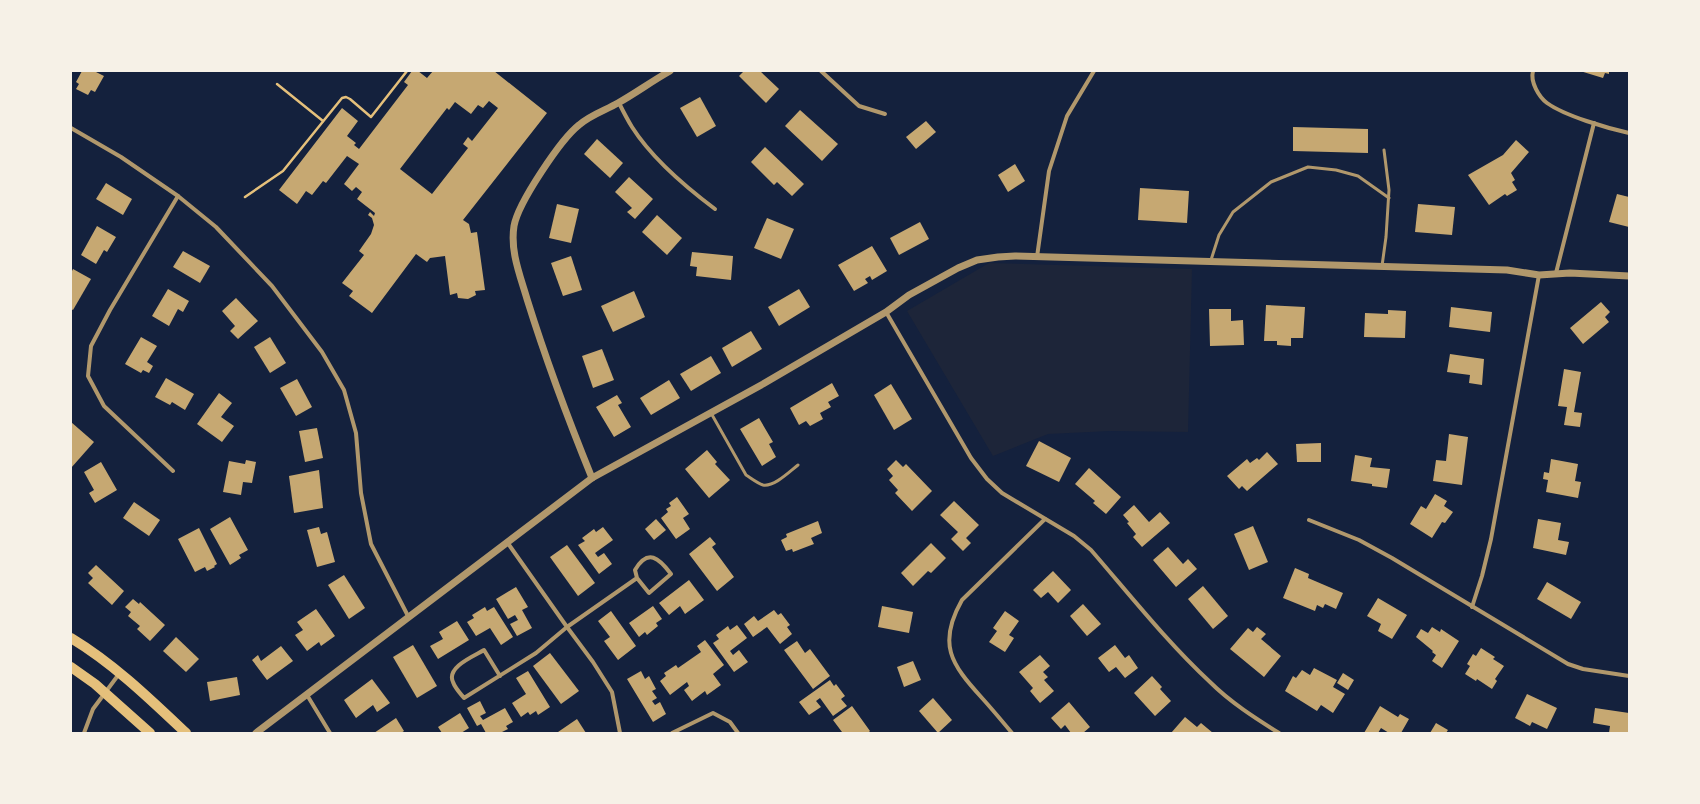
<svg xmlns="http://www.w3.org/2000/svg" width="1700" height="804" viewBox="0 0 1700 804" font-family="Bitter,serif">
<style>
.green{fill:#1d2539}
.building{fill:#c6a872;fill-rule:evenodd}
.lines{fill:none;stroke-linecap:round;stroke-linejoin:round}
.path{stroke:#e5c07b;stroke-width:2.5}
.service{stroke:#b1986c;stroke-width:3}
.minor{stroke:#b1986c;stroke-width:4}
.tertiary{stroke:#b1986c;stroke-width:7}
.primary{stroke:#e5c07b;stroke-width:10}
</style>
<rect width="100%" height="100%" fill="#14213d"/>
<!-- green -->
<path class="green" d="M989 263 1192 269 1188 432 1110 431 1048 434 993 456 907 311Z"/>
<!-- building -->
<g class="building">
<path d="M82 71H94L104 76 95 92 91 90 88 95 76 89 79 84 76 82Z"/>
<path d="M412 71H418L427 78 433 71H494L547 113 463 220 469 224 471 233 477 232 485 290 475 291 476 295 468 299 458 298 457 293 450 295 445 256 430 258 427 262 416 254 372 313 349 296 353 291 342 283 364 255 359 251 371 234 374 225 372 218 368 215 370 212 374 216 375 213 357 199 362 192 356 187 352 191 344 184 359 164 347 156 326 183 323 181 312 195 306 191 297 204 279 190 342 108 358 121 347 136 356 143 354 145 359 149 408 85 404 82ZM489 101 498 108 472 141 468 137 463 144 468 148 432 194 400 169 447 108 449 110 455 102 471 114 478 105 483 108Z"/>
<path d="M744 71H760L779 89 766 103 739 76Z"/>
<path d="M1580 71H1609V74L1605 73 1603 78Z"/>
<path d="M700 97 716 126 697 137 680 108Z"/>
<path d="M800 110 838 144 822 161 785 126Z"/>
<path d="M926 121 936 132 916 149 906 137Z"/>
<path d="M1293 127 1368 129V153L1293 151Z"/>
<path d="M597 139 623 163 610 178 584 154Z"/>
<path d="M1516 140 1529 152 1511 173 1515 180 1512 182 1517 190 1507 196 1505 194 1489 205 1468 175 1503 155Z"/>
<path d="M765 147 804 184 792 196 777 182 774 185 751 162Z"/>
<path d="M1015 164 1025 181 1008 192 998 175Z"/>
<path d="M629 177 653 199 635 219 627 212 632 208 615 192Z"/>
<path d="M106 183 132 199 123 215 96 199Z"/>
<path d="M1140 188 1189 191 1187 223 1138 220Z"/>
<path d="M1617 194 1629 197V227L1609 222Z"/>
<path d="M557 204 579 209 571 243 549 238Z"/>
<path d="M1418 204 1455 207 1452 235 1415 232Z"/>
<path d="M657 215 682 238 667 255 642 232Z"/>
<path d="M767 218 794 229 781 259 754 248Z"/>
<path d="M920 222 929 239 899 255 890 238Z"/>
<path d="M97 226 116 237 107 252 104 250 96 264 81 255Z"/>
<path d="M872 246 887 271 872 280 870 276 865 279 868 283 854 291 838 265Z"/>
<path d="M183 251 210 266 200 283 173 267Z"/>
<path d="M692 252 733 256 731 280 696 276 697 267 690 266Z"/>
<path d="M571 256 582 290 563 296 551 263Z"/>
<path d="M73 269 91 279 73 310 71 309V273Z"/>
<path d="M168 289 189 301 183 312 178 309 169 326 152 316Z"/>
<path d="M799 289 810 307 779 326 768 307Z"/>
<path d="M634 291 645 317 613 332 601 306Z"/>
<path d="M236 298 258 321 238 339 230 331 235 326 222 311Z"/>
<path d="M1601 302 1610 312 1605 317 1609 322 1583 344 1570 328Z"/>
<path d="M1266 305 1305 307 1303 338H1291V346L1277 345V341H1264Z"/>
<path d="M1451 307 1492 312 1490 332 1449 327Z"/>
<path d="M1209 309H1231V321L1243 320 1244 345 1210 346Z"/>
<path d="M1388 310 1406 311 1405 338 1364 337 1365 313 1388 314Z"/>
<path d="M751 331 762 349 732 367 722 348Z"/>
<path d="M141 337 157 346 147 362 153 366 149 373 143 370 141 373 125 364Z"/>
<path d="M270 337 286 363 270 373 254 347Z"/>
<path d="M602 349 614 380 593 388 582 356Z"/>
<path d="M1450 354 1484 359 1482 385 1469 383 1470 375 1447 372Z"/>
<path d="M711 356 721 373 691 391 680 374Z"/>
<path d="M1564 369 1581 372 1574 412 1582 413 1580 427 1564 425 1567 407 1558 406Z"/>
<path d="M166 378 194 394 185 410 172 402 170 405 155 397Z"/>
<path d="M297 379 312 407 296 416 280 388Z"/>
<path d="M669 380 680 398 651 415 640 398Z"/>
<path d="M832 383 839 396 828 402 831 407 820 413 823 419 810 426 806 421 799 425 790 408Z"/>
<path d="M891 384 912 419 894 430 874 395Z"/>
<path d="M219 393 232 403 221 417 234 426 222 442 197 424Z"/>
<path d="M617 395 622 403 618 405 631 427 614 437 596 407Z"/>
<path d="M759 418 773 442 769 444 776 457 762 466 740 429Z"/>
<path d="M71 422 94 442 71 468Z"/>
<path d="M317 428 323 458 305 462 299 431Z"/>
<path d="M1449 434 1468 437 1462 485 1433 481 1436 460 1446 461Z"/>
<path d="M1039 441 1071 458 1059 482 1026 466Z"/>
<path d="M1321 443V462H1297L1296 444Z"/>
<path d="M707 450 717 462 715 464 730 480 709 498 685 469Z"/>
<path d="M1267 452 1278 464 1247 491 1242 486 1239 489 1227 476 1247 459 1250 463 1257 458 1259 460Z"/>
<path d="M1355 455 1372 458 1370 467 1390 469 1387 488 1372 486V484L1351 481Z"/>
<path d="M1551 459 1578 464 1575 481 1581 482 1578 498 1546 492 1548 480 1543 479 1544 472 1549 473Z"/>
<path d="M246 460 256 462 252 483 243 482 241 495 223 492 229 461 245 464Z"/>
<path d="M896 460 903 467 906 464 932 491 912 511 895 493 898 490 889 480 893 476 887 469Z"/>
<path d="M101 462 117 490 95 503 89 493 94 490 84 472Z"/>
<path d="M1089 468 1121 497 1106 514 1093 503 1095 501 1075 484Z"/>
<path d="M319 470 323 508 294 513 289 476Z"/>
<path d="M1435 494 1447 501 1444 506 1453 512 1445 523 1442 522 1432 538 1410 524 1421 506 1426 509Z"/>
<path d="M677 497 689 514 683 518 690 529 676 539 661 518 668 512 666 509 671 506 669 503Z"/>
<path d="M954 501 979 525 966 538 971 543 963 551 951 539 958 532 940 515Z"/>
<path d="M134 502 160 520 149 536 123 518Z"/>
<path d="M1134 505 1149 522 1160 512 1170 523 1142 547 1133 537 1136 534 1127 523 1129 522 1123 515Z"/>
<path d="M230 517 248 550 239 555 241 558 230 565 210 529Z"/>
<path d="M656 519 666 530 654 540 645 529Z"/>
<path d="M1538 519 1561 523 1558 540 1569 542 1566 555 1533 548Z"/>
<path d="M818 521 822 533 811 538 814 544 793 552 792 549 786 551 781 540 787 537 786 534Z"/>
<path d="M1253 526 1268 562 1249 570 1234 534Z"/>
<path d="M319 527 321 534 327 532 335 562 317 567 307 530Z"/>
<path d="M603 527 613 540 595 553 598 557 604 553 612 564 599 574 578 545 585 541 582 538 594 529 596 532Z"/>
<path d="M199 528 217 564 214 566 215 567 207 571 205 567 195 572 178 539Z"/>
<path d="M710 537 716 544 712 547 734 577 717 591 689 554Z"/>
<path d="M931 543 946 558 931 573 928 571 913 586 901 573Z"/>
<path d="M567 545 595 583 578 596 550 557Z"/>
<path d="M1168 547 1183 564 1188 559 1197 569 1176 587 1153 560Z"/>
<path d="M96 565 124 591 112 605 88 583 93 578 88 573Z"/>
<path d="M1295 568 1309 574 1308 578 1343 593 1336 609 1325 604 1323 608 1317 605 1315 611 1283 598Z"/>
<path d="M1053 571 1071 590 1058 603 1048 592 1041 598 1033 590Z"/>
<path d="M344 575 365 608 349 619 328 585Z"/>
<path d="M689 580 704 600 685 614 680 606 669 615 659 603Z"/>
<path d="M1547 582 1581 602 1571 619 1537 599Z"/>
<path d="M1203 586 1228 616 1213 629 1188 599Z"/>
<path d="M516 587 528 607 522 610 532 628 517 636 510 624 518 620 515 615 508 619 496 599Z"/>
<path d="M1378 598 1407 615 1392 639 1378 631 1381 624 1367 616Z"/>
<path d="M133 599 139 604 140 602 165 625 150 641 137 629 140 626 128 616 131 612 125 607Z"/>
<path d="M1083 604 1101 624 1087 636 1070 616Z"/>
<path d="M653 606 662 619 656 623 658 626 647 635 645 632 639 637 629 623Z"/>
<path d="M882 606 913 612 909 633 878 627Z"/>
<path d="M485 607 487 611 494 607 513 637 501 645 490 628 476 636 467 622 474 618 472 615Z"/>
<path d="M316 609 335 636 321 646 319 642 307 651 295 635 303 630 297 622Z"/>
<path d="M774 610 778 615 781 613 790 625 787 627 792 634 780 644 767 627 753 637 744 624 754 616 758 621Z"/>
<path d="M611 611 636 646 618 660 604 641 610 637 598 621Z"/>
<path d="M1005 611 1019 621 1009 635 1014 638 1005 652 989 642 997 631 993 628Z"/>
<path d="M457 621 469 640 438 659 430 646 443 639 439 632Z"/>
<path d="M737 625 747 638 730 651 733 655 739 650 748 662 734 672 713 643 719 639 716 635 728 626 730 630Z"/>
<path d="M1257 627 1266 634 1261 639 1281 656 1264 677 1230 649 1248 628 1253 632Z"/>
<path d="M1432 627 1440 632 1441 629 1459 641 1442 668 1432 661 1436 655 1432 652 1433 651 1416 637 1421 629 1428 633Z"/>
<path d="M176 637 199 659 186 672 163 651Z"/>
<path d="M705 640 724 665 713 674 721 685 707 695 705 691 692 701 684 690 689 686 687 682 670 695 660 681 666 676 664 673 676 665 678 668 701 652 697 646Z"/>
<path d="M797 641 805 653 810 649 830 676 813 689 784 650Z"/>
<path d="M413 645 437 686 417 698 393 657Z"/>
<path d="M1115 645 1125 658 1129 655 1138 668 1125 678 1116 667 1109 672 1098 658Z"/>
<path d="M281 646 293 661 267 680 252 660 258 655 261 661Z"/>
<path d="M1481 648 1495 657 1493 659 1504 666 1495 679 1497 681 1492 689 1477 679 1476 681 1465 674 1470 666 1467 664 1473 654 1476 656Z"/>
<path d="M550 653 579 691 561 704 533 666Z"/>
<path d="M1040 655 1050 666 1043 672 1048 677 1044 680 1054 691 1040 703 1030 691 1033 688 1019 672Z"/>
<path d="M913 661 921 680 904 687 897 667Z"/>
<path d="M1314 668 1337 680 1333 687 1345 694 1333 713 1321 705 1317 711 1285 691 1293 676 1296 678 1302 670 1310 675Z"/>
<path d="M528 671 550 707 538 715 536 711 530 715 528 712 521 717 512 703 526 694 516 678Z"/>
<path d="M641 671 645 679 649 676 656 689 652 691 657 698 652 701 655 705 660 702 666 714 653 722 627 679Z"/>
<path d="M1343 673 1354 680 1348 690 1337 683Z"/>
<path d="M1152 676 1162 687 1160 689 1171 701 1155 716 1134 693Z"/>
<path d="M237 677 240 695 210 701 207 682Z"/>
<path d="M372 679 390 703 377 712 373 705 356 718 344 700Z"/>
<path d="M830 680 834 686 836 684 845 696 841 699 847 706 833 716 820 698 816 701 821 707 809 715 799 702Z"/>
<path d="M1527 694 1557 708 1547 729 1532 722 1530 726 1515 718Z"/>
<path d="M933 698 952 720 938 733 919 711Z"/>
<path d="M480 701 486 713 480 716 483 720 505 708 513 722 506 726 508 729 500 733H486L481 724 477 726 467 708Z"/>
<path d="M1069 702 1090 727 1083 733H1071L1065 725 1061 729 1051 718Z"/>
<path d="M852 706 870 731 868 733H841L842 732 833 720Z"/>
<path d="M1380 706 1398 717 1400 714 1409 719 1401 733H1389L1381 728 1378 733H1364Z"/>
<path d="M1595 708 1629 713V733H1609L1610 726 1593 723Z"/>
<path d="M460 713 469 728 461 733H442L438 727Z"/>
<path d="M1185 717 1197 727 1201 723 1213 733H1171Z"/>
<path d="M396 718 404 731 401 733H374Z"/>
<path d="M577 719 586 733H559L558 732Z"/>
<path d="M1436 723 1448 730 1446 733H1430Z"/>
</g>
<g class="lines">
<!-- path -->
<g class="path">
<path d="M277 84 323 121"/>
<path d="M245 197 283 171 342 98 346 97 350 99 371 117 407 71"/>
</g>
<!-- service -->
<g class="service">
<path d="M1211 260 1219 235 1233 212 1271 182 1308 167 1336 170 1358 176 1389 198"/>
<path d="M1382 266 1386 237 1389 190 1384 150"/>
<path d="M711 413 746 475C751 478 757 483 763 485 774 487 789 472 798 465"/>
</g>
<!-- minor -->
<g class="minor">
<path d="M821 71 859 106 885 114"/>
<path d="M1533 71C1530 82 1539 97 1547 103 1565 116 1607 128 1629 133"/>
<path d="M619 103C623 111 627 119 632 127 651 157 687 188 715 209"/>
<path d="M71 128 121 157 178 196 216 227 272 286 322 352 344 390 356 433 361 493 371 544 408 616"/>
<path d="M1037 257 1049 171 1067 116 1094 71"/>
<path d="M1556 273 1594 123"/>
<path d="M886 312 971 458 987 479 1002 493 1074 536 1091 550C1130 595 1167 642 1210 682 1230 702 1255 718 1279 733"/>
<path d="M173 471 104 406 88 376 91 346 110 310 178 196"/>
<path d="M1309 520 1359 540 1392 558 1568 664 1583 669 1629 676"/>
<path d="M507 542 567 627 593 662 612 692 620 733"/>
<path d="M1472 607 1482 576 1491 539 1539 275"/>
<path d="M500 676 484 650C474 656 446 667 453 682 455 688 460 693 464 698L536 653 567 627 637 578 635 570C648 548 659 558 671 574L649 593 637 578"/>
<path d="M307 695 330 733"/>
<path d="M84 733 93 709 119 674"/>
<path d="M672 733 713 713 730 722 738 733"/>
<path d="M1012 733C1002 721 992 709 982 698 951 664 937 644 962 600L1045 519"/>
</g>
<!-- tertiary -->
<g class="tertiary">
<path d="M592 478C568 419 546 360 527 299 520 275 510 251 514 226 518 203 561 139 579 125 590 115 606 110 618 103 636 93 652 81 670 71"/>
<path d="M256 733 592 478 763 384 886 312 909 295 958 268 977 260 998 257 1015 256 1507 270 1539 275 1570 273 1629 276"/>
</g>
<!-- primary -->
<g class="primary">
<path d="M71 638C114 664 150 699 186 733"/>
<path d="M71 667 95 684 150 733"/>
</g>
</g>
<!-- border -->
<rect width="1700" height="804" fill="none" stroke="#f6f1e7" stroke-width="144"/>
</svg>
